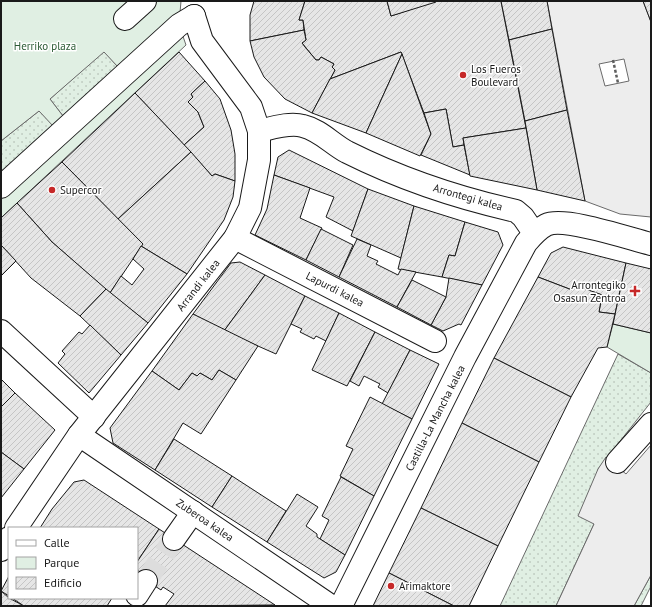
<svg xmlns="http://www.w3.org/2000/svg" width="652" height="607" viewBox="0 0 652 607" font-family="'PT Sans',sans-serif">
<style>
.grass{fill:url(#grass-dots);stroke:#6a6a6a}
.park{fill:#e0efe3;stroke:#6a6a6a;fill-rule:evenodd}
.parking{fill:#ededed;stroke:#6a6a6a;fill-rule:evenodd}
.building{fill:url(#building-hatch);stroke:#1a1a1a}
.lines{fill:none;stroke-linecap:round;stroke-linejoin:round}
.minor-tunnel{stroke:#ddd;stroke-width:22;stroke-dasharray:22 11;stroke-linecap:butt}
.minor-casing{stroke:#1a1a1a;stroke-width:24}
.path{stroke:#5f5f5f;stroke-width:2.5;stroke-dasharray:3 2;stroke-linecap:butt}
.minor{stroke:#fff;stroke-width:22}
.poi-dot{fill:#c62828;stroke:#fff;stroke-width:1.5}
.labels{text-anchor:middle;stroke-width:3;stroke-linejoin:round;paint-order:stroke}
.park-label{font-size:11px;fill:#2b5a34;stroke:#fff}
.poi-label{font-size:11px;fill:#1a1a1a;stroke:#fff;text-anchor:start}
.street-label{font-size:11px;fill:#1a1a1a;stroke:#fff}
</style>
<defs>
<pattern id="grass-dots" width="8" height="8" patternUnits="userSpaceOnUse"><rect width="8" height="8" fill="#e0efe3"/><path d="M2 2h.1M6 6h.1" fill="none" stroke="#c0ccc2" stroke-width="1.8" stroke-linecap="round"/></pattern>
<pattern id="building-hatch" width="6" height="6" patternUnits="userSpaceOnUse"><rect width="6" height="6" fill="#e6e6e6"/><path d="M-1 1l2-2M0 6l6-6M5 7l2-2" fill="none" stroke="#c5c5c5"/></pattern>
</defs>
<rect width="100%" height="100%" fill="#fff"/>
<!-- grass -->
<g class="grass">
<path d="M104 51 118 67 63 116 50 99Z"/>
<path d="M39 111 54 126 1 172V141Z"/>
<path d="M618 354 651 373V402L598 469 594 524 556 606H500Z"/>
<path d="M651 575V586L641 606H634Z"/>
</g>
<!-- park -->
<g class="park">
<path d="M1 1H181L179 25 186 45 1 218V172L53 126 39 111 1 141ZM104 52 118 67 63 116 50 99Z"/>
<path d="M613 324 651 333V373L607 347Z"/>
</g>
<!-- parking -->
<g class="parking">
<path d="M547 1H643L651 22V217L620 214 585 201ZM624 59 629 81 605 86 599 64Z"/>
<path d="M651 445V575L634 606H556L594 524 578 516 598 469 606 457 626 474Z"/>
</g>
<!-- building -->
<g class="building">
<path d="M254 1H305L299 20H303L304 30 250 41V15Z"/>
<path d="M305 1H387L391 16 436 1H501L526 128 463 138 464 145 453 147 446 109 424 113 401 52 330 79 335 70 332 67 334 64 321 57 319 60H316L302 43 306 40 303 20H299Z"/>
<path d="M387 1H436V2L391 16Z"/>
<path d="M501 1H547L552 29 509 40Z"/>
<path d="M643 1H651V22Z"/>
<path d="M552 29 567 110 525 121 509 40Z"/>
<path d="M304 30 306 40 302 43 305 47 316 60H319L321 57 334 64 332 67 335 70 312 113 285 99 264 77 254 57 250 41Z"/>
<path d="M179 52 205 81 191 94 193 97 188 102 198 112 204 127 184 145 135 93Z"/>
<path d="M401 52 402 54 366 133 312 113 330 79Z"/>
<path d="M402 54 431 134 420 156 366 133Z"/>
<path d="M205 81 220 99 231 130 235 154V181L215 174 212 176 184 145 204 127 198 112 188 102 193 97 191 94Z"/>
<path d="M135 93 191 152 118 219 62 162Z"/>
<path d="M446 109 453 147 464 145 470 175 421 155 431 134 424 113Z"/>
<path d="M567 110 585 201 537 190 525 121Z"/>
<path d="M526 128 537 190 470 176 463 138Z"/>
<path d="M289 150 368 189 353 231 326 217 334 197 274 175 278 157Z"/>
<path d="M191 152 212 176 215 174 235 181 233 197 224 220 187 274 141 246 143 244 118 219Z"/>
<path d="M62 162 143 244 110 293 52 242 17 203Z"/>
<path d="M274 175 310 188 300 218 322 228 306 260 255 235 267 209Z"/>
<path d="M368 189 414 206 401 258 351 236Z"/>
<path d="M17 203 52 242 106 289 80 316 31 278 1 245V218Z"/>
<path d="M414 206 465 222 455 256 449 255 442 277 398 269Z"/>
<path d="M465 222 498 232 503 245 482 285 442 277 449 255 455 256Z"/>
<path d="M321 229 353 245 339 277 306 260Z"/>
<path d="M357 239 371 245 367 256 378 261 376 264 398 275 401 269 416 272 397 307 339 277Z"/>
<path d="M1 245 16 261 1 276Z"/>
<path d="M141 246 187 274 148 323 110 293 121 276 132 285 144 269 133 259Z"/>
<path d="M563 247 626 263 615 314 599 312 602 295 575 285 572 290 538 277 551 253Z"/>
<path d="M240 262 265 275 224 331 193 314 231 263Z"/>
<path d="M626 263 651 269V333L613 324Z"/>
<path d="M265 275 305 296 276 354 224 331Z"/>
<path d="M538 277 572 290 575 285 602 295 599 312 615 314 607 347 598 348 571 397 494 358Z"/>
<path d="M449 278 482 285 461 325 459 324 443 331 431 325 446 297Z"/>
<path d="M412 280 446 297 431 325 397 307Z"/>
<path d="M106 289 148 323 121 355 80 316Z"/>
<path d="M305 296 339 313 326 341 316 336 314 339 300 332 302 329 291 324Z"/>
<path d="M339 313 375 332 347 386 312 370Z"/>
<path d="M193 314 258 346 236 380 219 370 212 380 200 373 197 376 192 373 179 390 152 371Z"/>
<path d="M90 325 121 355 89 393 58 363 65 354 62 351 79 332 82 334Z"/>
<path d="M375 332 410 350 388 393 378 387 380 384 364 376 359 386 350 381Z"/>
<path d="M410 350 439 364 412 419 382 404Z"/>
<path d="M494 358 571 397 539 462 462 423Z"/>
<path d="M219 370 236 380 201 434 183 423 155 470 113 443 110 428 152 371 179 390 192 373 197 376 200 373 212 380Z"/>
<path d="M1 379 15 393 1 407Z"/>
<path d="M15 393 55 430 24 469 1 452V407Z"/>
<path d="M370 397 412 419 374 496 340 476 353 449 346 446Z"/>
<path d="M462 423 539 462 498 546 421 508Z"/>
<path d="M174 439 232 476 212 507 155 470Z"/>
<path d="M1 452 24 469 1 498Z"/>
<path d="M232 476 286 511 267 542 212 507Z"/>
<path d="M341 477 374 496 345 555 320 539 329 520 322 516Z"/>
<path d="M84 480 159 529 137 562V528H40L52 509 74 482Z"/>
<path d="M297 494 318 507 306 526 317 534V537L345 555 336 572 324 578 267 542Z"/>
<path d="M421 508 498 546 469 606H454L389 573Z"/>
<path d="M159 529 275 605 165 606 174 594 163 587 161 590 141 577 143 574 137 570V562Z"/>
<path d="M389 573 454 606H373Z"/>
<path d="M9 576V596L1 591Z"/>
<path d="M1 591 9 598 24 606H1Z"/>
<path d="M12 598H112L107 606H24Z"/>
</g>
<g class="lines">
<!-- minor-tunnel -->
<path class="minor-tunnel" d="M146 581 174 539"/>
<defs>
<g id="minor">
<path d="M125 19 145 1"/>
<path d="M259 131C272 128 290 122 303 126 320 130 332 144 347 152 401 179 458 198 516 211L523 217 534 233"/>
<path d="M1 187 179 25 194 16"/>
<path d="M235 238 435 341"/>
<path d="M1 331 94 417"/>
<path d="M79 435 331 606"/>
<path d="M617 462 651 424"/>
<path d="M16 528 79 435 235 238 250 208 259 160V131L251 107 202 41 194 16"/>
<path d="M174 539 193 512"/>
<path d="M1 550 9 538"/>
<path d="M137 595 146 581"/>
<path d="M341 606 465 357 526 243C532 236 538 229 546 225 564 216 630 239 651 244"/>
</g>
</defs>
<!-- minor casing -->
<use href="#minor" class="minor-casing"/>
<!-- path -->
<path class="path" d="M613 60 618 83"/>
<!-- minor -->
<use href="#minor" class="minor"/>
</g>
<!-- markers -->
<g class="poi-dot">
<circle cx="463" cy="75" r="4"/>
<circle cx="52" cy="190" r="4"/>
<path d="M633 285h4v4h4v4h-4v4h-4v-4h-4v-4h4z"/>
<circle cx="391" cy="586" r="4"/>
</g>
<g class="labels">
<!-- park labels -->
<g class="park-label">
<text x="45" y="50">Herriko plaza</text>
</g>
<!-- poi labels -->
<g class="poi-label">
<text x="471" y="73">Los Fueros<tspan x="471" dy="13">Boulevard</tspan></text>
<text x="60" y="194">Supercor</text>
<text x="626" y="289" text-anchor="end">Arrontegiko<tspan x="626" dy="13">Osasun Zentroa</tspan></text>
<text x="399" y="590">Arimaktore</text>
</g>
<!-- street labels -->
<g class="street-label">
<text transform="translate(468 197) rotate(16)" y="4">Arrontegi kalea</text>
<text transform="translate(198 285) rotate(-52)" y="4">Arrandi kalea</text>
<text transform="translate(335 289) rotate(27)" y="4">Lapurdi kalea</text>
<text transform="translate(435 418) rotate(-63)" y="4">Castilla-La Mancha kalea</text>
<text transform="translate(205 520) rotate(34)" y="4">Zuberoa kalea</text>
</g>
</g>
<!-- border -->
<rect width="652" height="607" fill="none" stroke="#1a1a1a" stroke-width="4"/>
<!-- legend -->
<rect x="8" y="527" width="130" height="72" fill="#ffffff" stroke="#a3a3a3"/>
<rect x="16" y="540" width="20" height="6" fill="#ffffff" stroke="#a3a3a3"/>
<text x="44" y="547" font-size="12" fill="#1a1a1a">Calle</text>
<rect x="16" y="557" width="20" height="12" fill="#e0efe3" stroke="#a3a3a3"/>
<text x="44" y="567" font-size="12" fill="#1a1a1a">Parque</text>
<rect x="16" y="577" width="20" height="12" fill="url(#building-hatch)" stroke="#a3a3a3"/>
<text x="44" y="587" font-size="12" fill="#1a1a1a">Edificio</text>
</svg>
